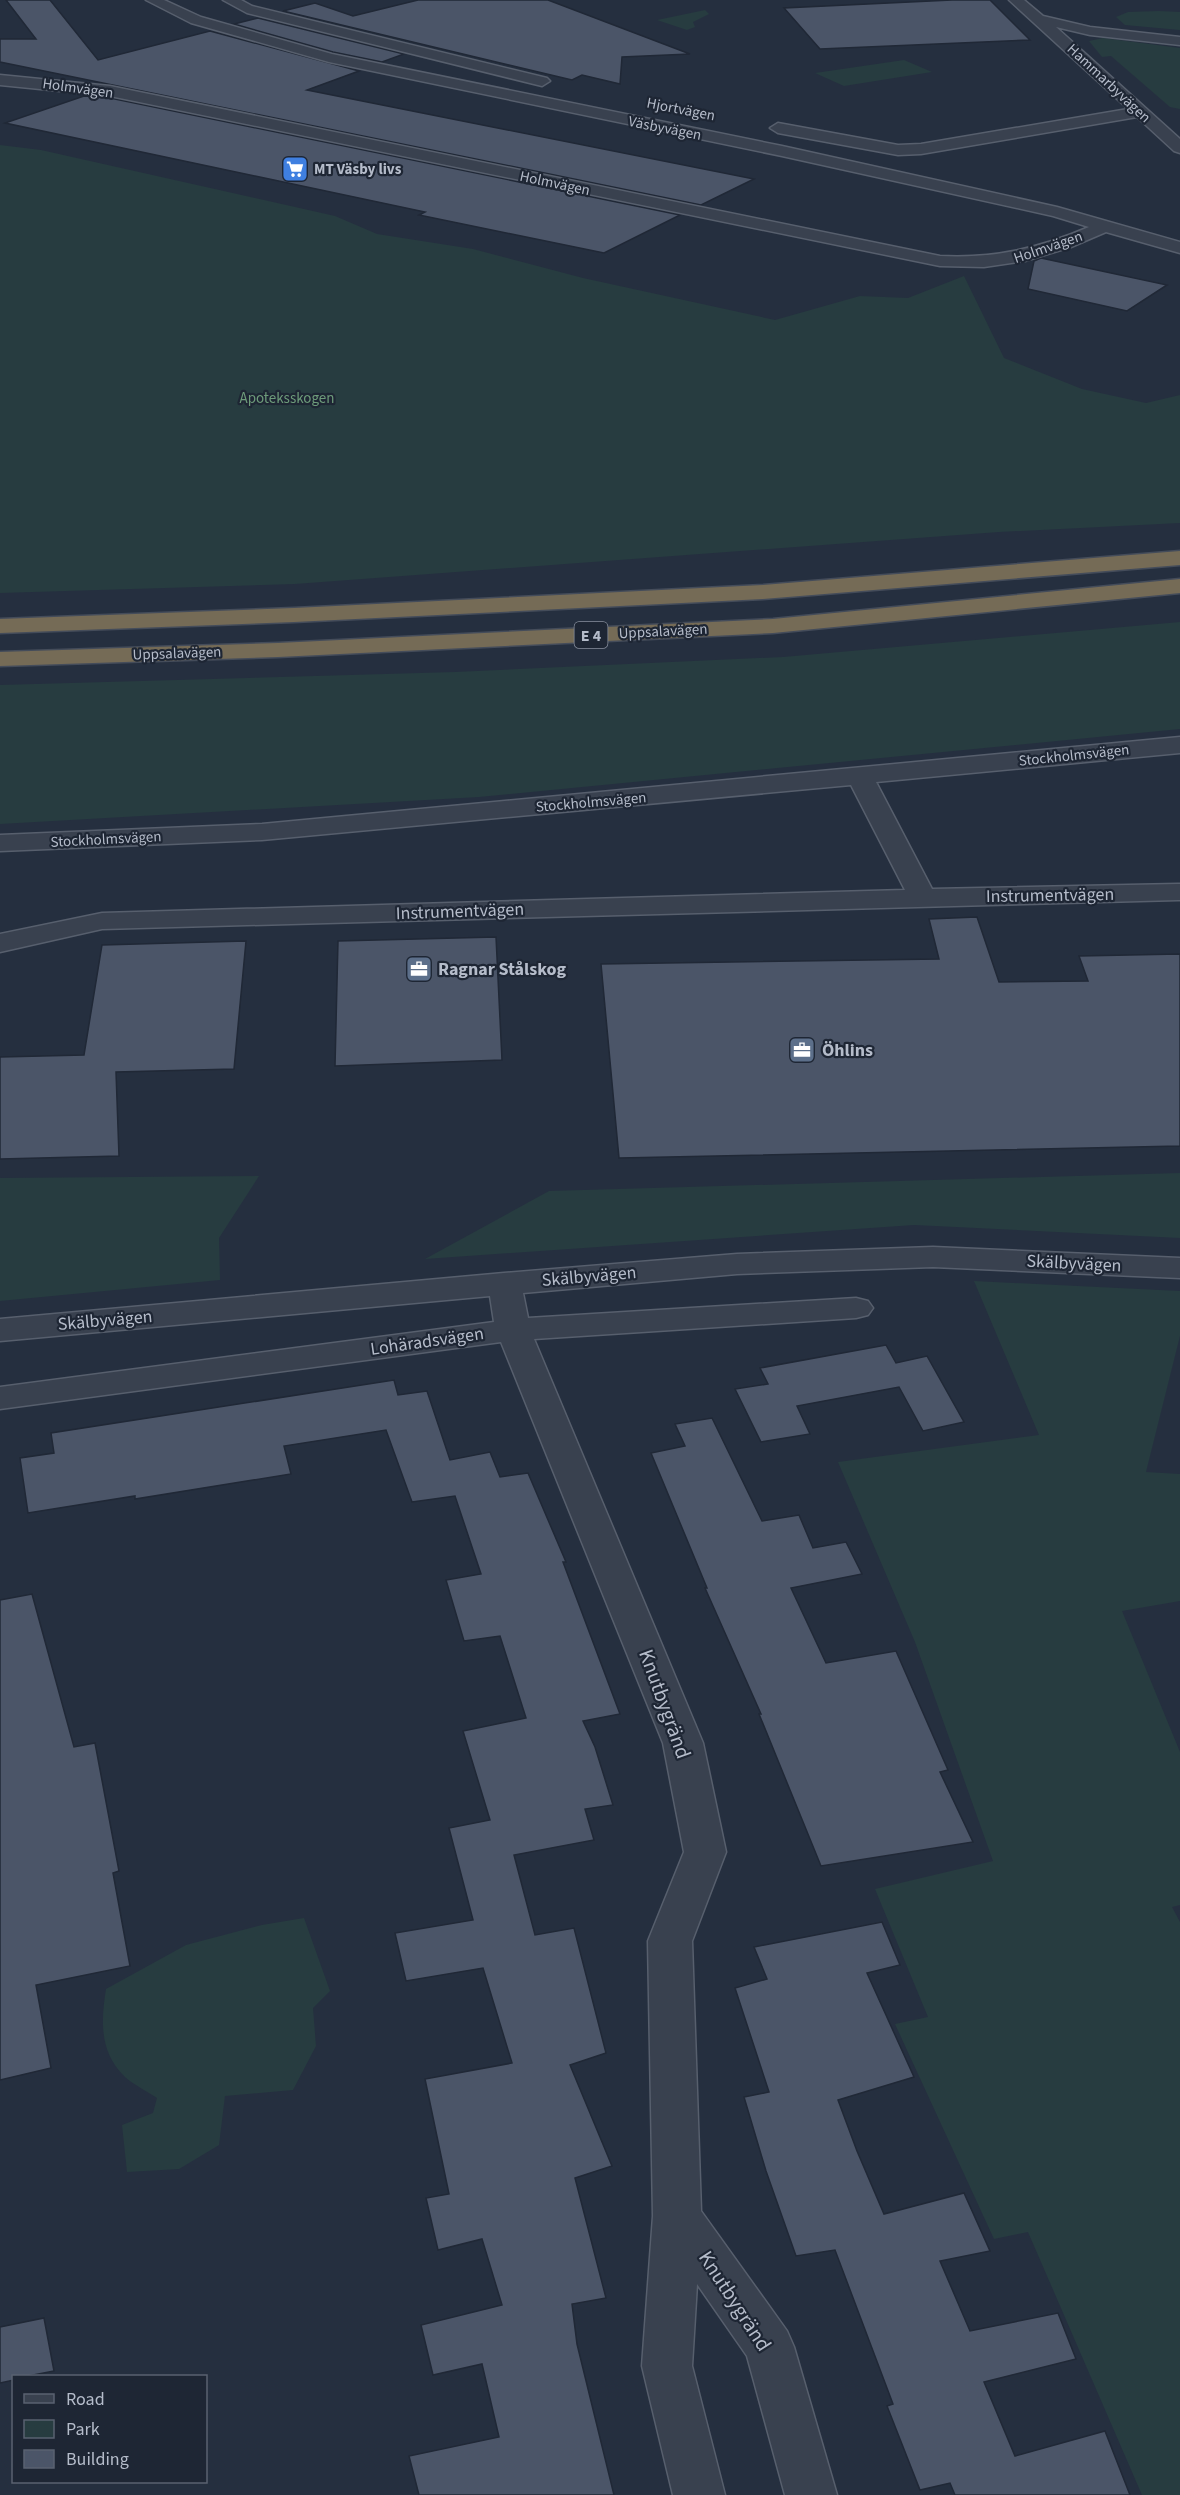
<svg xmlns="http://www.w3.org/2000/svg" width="1180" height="2495" viewBox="0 0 1180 2495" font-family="'Source Sans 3',sans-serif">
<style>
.green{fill:#273c40}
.building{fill:#4b5568;stroke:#202836;stroke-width:1.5}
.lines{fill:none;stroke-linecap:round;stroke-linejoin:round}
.minor-casing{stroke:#575f6d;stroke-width:3}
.highway-casing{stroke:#444c5a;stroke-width:3}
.minor{fill:#39414f;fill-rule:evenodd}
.highway{fill:#756b56;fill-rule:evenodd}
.labels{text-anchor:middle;stroke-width:4.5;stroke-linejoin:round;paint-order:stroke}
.far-street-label{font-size:15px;fill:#b5bcca;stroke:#1e2634}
.far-poi-label{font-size:15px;font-weight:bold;fill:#b5bcca;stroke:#1e2634;text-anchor:start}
.far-park-label{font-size:15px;fill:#6d9b7a;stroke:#1e2634}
.shield{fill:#1e2634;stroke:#888f9d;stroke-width:1.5}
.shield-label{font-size:16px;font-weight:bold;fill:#b5bcca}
.street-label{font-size:18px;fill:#b5bcca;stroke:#1e2634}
.poi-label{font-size:18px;font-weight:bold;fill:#b5bcca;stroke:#1e2634;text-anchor:start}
.near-street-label{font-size:21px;fill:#b5bcca;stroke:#1e2634}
</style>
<rect width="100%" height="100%" fill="#252f3f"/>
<!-- green -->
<g class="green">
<path d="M705 10 709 14 693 22 695 27 687 30 657 20Z"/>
<path d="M1159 11 1180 12V30L1125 25 1116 17 1128 12Z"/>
<path d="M1103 38 1180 48V109L1170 107 1111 56 1102 57 1089 41Z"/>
<path d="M904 60 932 72 844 86 815 73Z"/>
<path d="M0 145 41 150 335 216 377 234 473 249 583 278 775 320 860 296 908 298 964 276 1004 358 1082 389 1146 403 1180 395V523L999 532 295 584 0 593Z"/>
<path d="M1180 622V729L479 797 0 824V685L455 672 783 657Z"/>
<path d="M1180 1173V1238L914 1225 425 1259 549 1191Z"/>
<path d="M259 1176 219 1238 220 1280 0 1301V1178Z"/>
<path d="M974 1281 1180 1291V1336L1146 1472 1180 1474V1601L1122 1611 1180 1752V1905L1172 1907 1180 1922V2495H1142L1028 2232 994 2239 895 2024 928 2017 875 1889 993 1861 915 1642 838 1462 1039 1435Z"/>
<path d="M304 1918 330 1991 313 2008 316 2046 293 2090 225 2096 219 2145 179 2169 127 2172 122 2125 153 2113 157 2098C147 2091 134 2085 125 2077 99 2052 101 2021 106 1989L186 1945 262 1925Z"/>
</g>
<!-- building -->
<g class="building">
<path d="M6 0H50L98 60 210 31 359 71 307 90 754 179 701 205 0 62V39H36Z"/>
<path d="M418 0H548L690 54 622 57 620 84 582 75 572 80 283 11 315 3 353 16Z"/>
<path d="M952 0H990L1030 40 820 49 784 8Z"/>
<path d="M258 18 404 54 382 62 333 52 234 24Z"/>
<path d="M84 96 110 98 680 215 604 253 419 215 425 212 5 123Z"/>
<path d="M1041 258 1167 285 1127 311 1028 289 1034 261Z"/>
<path d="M977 917 999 982 1088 981 1079 956 1180 954V1146L619 1158 601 964 939 959 929 919Z"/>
<path d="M496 937 502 1060 335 1066 338 941Z"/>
<path d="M246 941 234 1069 116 1072 119 1156 0 1159V1057L84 1055 102 945Z"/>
<path d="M886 1345 896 1363 927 1356 964 1422 923 1431 899 1387 797 1406 810 1434 761 1442 735 1389 768 1384 760 1368Z"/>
<path d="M394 1380 398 1395 427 1391 450 1460 490 1452 500 1477 528 1473 566 1562H563L620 1714 583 1721 595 1747 613 1805 585 1809 594 1840 514 1855 535 1935 574 1928 606 2053 570 2065 612 2166 575 2178 606 2298 572 2304 577 2344 614 2495H419L409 2456 499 2437 482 2364 433 2375 421 2325 502 2305 482 2239 438 2250 426 2198 449 2194 425 2079 512 2063 483 1968 406 1981 395 1933 473 1920 449 1828 490 1820 463 1731 526 1718 500 1636 464 1641 446 1580 481 1574 455 1496 412 1502 386 1430 284 1446 291 1474 135 1499V1496L28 1513 20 1458 54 1453 51 1433Z"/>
<path d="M712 1418 762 1521 799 1515 813 1548 846 1542 862 1574 791 1588 826 1663 896 1651 948 1770 940 1772 973 1842 821 1866 759 1714H761L705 1588H707L651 1453 685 1446 675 1424Z"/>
<path d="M32 1594 74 1747 95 1743 119 1871 113 1873 130 1966 36 1985 51 2068 0 2080V1600Z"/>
<path d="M882 1922 900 1965 867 1973 914 2077 838 2100 857 2151 884 2214 964 2193 990 2251 940 2261 970 2331 1058 2313 1076 2359 984 2382 1015 2456 1105 2431 1130 2495H955L950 2483 920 2490 887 2406 893 2404 835 2250 796 2256 766 2171 744 2097 769 2092 735 1988 767 1979 754 1947Z"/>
<path d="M44 2318 54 2371 28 2376H14V2380L0 2383V2327Z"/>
</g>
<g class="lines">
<defs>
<g id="minor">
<path d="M146 0H164L201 17 332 54 782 146 1057 207 1180 242V253L1106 232 1071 247 1025 261 984 267 940 266 110 96 0 85V75L110 86 940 256C994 259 1040 248 1089 227L1053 216 782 156 329 62 191 23Z"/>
<path d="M223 0H241L252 6 547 78 550 81 542 86 247 13Z"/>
<path d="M1009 0H1024L1043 16 1090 27 1180 37V45L1090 35 1056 27 1180 139V153L1174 151 1137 117 921 154 898 155 778 133 770 128 778 123 898 145 921 144 1128 109Z"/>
<path d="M1180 737V753L876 782 932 889 1178 884H1180V900H1178L102 929 0 952V934L102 913 905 890 851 785 262 840 0 851V835L262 824Z"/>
<path d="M933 1247 1180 1258V1278L933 1267 737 1274 523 1293 528 1318 856 1298 868 1301 873 1308 868 1315 856 1318 534 1339 703 1743 726 1852 692 1941 701 2211 787 2331 794 2347 837 2495H785L747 2356 697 2284 692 2366 725 2495H673L642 2366 653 2216 648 1941 684 1852 663 1743 501 1342 0 1409V1387L494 1322 490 1296 0 1341V1319L504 1273 737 1254Z"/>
</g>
<g id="highway">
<path d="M1180 551V565L763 599 294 622 0 633V619L294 608 763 585Z"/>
<path d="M1180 579V593L773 633 278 657 0 666V652L278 643 773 619Z"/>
</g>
</defs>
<!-- minor casing -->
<use href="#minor" class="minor-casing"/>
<!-- highway casing -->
<use href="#highway" class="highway-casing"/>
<!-- minor -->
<use href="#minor" class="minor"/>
<!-- highway -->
<use href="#highway" class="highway"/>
</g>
<!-- icons -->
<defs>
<symbol id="supermarket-square" viewBox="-11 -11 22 22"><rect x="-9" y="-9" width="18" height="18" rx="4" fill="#3f7fe0" stroke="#1e2634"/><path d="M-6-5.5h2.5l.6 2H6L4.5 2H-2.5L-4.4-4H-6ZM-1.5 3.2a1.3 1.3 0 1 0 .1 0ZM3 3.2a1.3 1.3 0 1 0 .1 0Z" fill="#fff"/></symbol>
<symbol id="office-square" viewBox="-11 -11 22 22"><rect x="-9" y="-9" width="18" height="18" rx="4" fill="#5c6f8a" stroke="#1e2634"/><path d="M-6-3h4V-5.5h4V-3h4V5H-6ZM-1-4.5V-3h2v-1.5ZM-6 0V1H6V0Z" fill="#fff"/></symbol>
</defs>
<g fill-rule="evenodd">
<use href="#supermarket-square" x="280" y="154" width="30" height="30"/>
<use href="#office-square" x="404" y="954" width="30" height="30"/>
<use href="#office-square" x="787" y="1035" width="30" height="30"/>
</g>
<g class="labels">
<!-- far-street labels -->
<g class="far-street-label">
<text transform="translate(1109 83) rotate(43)" y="5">Hammarbyvägen</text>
<text transform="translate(78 88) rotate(8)" y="5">Holmvägen</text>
<text transform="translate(681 109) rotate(11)" y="5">Hjortvägen</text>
<text transform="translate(665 128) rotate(11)" y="5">Väsbyvägen</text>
<text transform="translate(555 183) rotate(12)" y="5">Holmvägen</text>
<text transform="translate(1048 247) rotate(-19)" y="5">Holmvägen</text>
<text transform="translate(663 631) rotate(-3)" y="5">Uppsalavägen</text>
<text transform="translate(177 653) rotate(-2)" y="5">Uppsalavägen</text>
<text transform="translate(1074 755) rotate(-6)" y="5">Stockholmsvägen</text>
<text transform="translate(591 802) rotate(-5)" y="5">Stockholmsvägen</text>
<text transform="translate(106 839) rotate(-3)" y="5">Stockholmsvägen</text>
</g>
<!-- far-poi labels -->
<g class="far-poi-label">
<text x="314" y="174">MT Väsby livs</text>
</g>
<!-- far-park labels -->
<g class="far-park-label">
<text x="287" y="403">Apoteksskogen</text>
</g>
<!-- shield labels -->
<rect class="shield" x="574.5" y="622" width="33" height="26" rx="4.5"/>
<g class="shield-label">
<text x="591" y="641">E 4</text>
</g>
<!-- street labels -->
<g class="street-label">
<text transform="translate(1050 895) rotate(-1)" y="6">Instrumentvägen</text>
<text transform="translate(460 911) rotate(-2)" y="6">Instrumentvägen</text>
<text transform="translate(1074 1263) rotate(3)" y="6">Skälbyvägen</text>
<text transform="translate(589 1276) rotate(-5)" y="6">Skälbyvägen</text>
<text transform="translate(105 1320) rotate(-5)" y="6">Skälbyvägen</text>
<text transform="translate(427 1341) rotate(-8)" y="6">Lohäradsvägen</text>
</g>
<!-- poi labels -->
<g class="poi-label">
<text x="438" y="975">Ragnar Stålskog</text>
<text x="822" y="1056">Öhlins</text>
</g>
<!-- near-street labels -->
<g class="near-street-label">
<text transform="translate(665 1704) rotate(70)" y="7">Knutbygränd</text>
<text transform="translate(735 2301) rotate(57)" y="7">Knutbygränd</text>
</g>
</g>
<!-- legend -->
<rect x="12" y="2375" width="195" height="108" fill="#1e2634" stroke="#5a6270" stroke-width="1.5"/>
<rect x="24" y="2394" width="30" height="9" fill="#39414f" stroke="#5a6270" stroke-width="1.5"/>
<text x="66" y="2405" font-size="18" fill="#b5bcca">Road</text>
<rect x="24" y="2420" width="30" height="18" fill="#273c40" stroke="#5a6270" stroke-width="1.5"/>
<text x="66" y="2435" font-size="18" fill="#b5bcca">Park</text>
<rect x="24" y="2450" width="30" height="18" fill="#4b5568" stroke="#5a6270" stroke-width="1.5"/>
<text x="66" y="2465" font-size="18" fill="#b5bcca">Building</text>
</svg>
